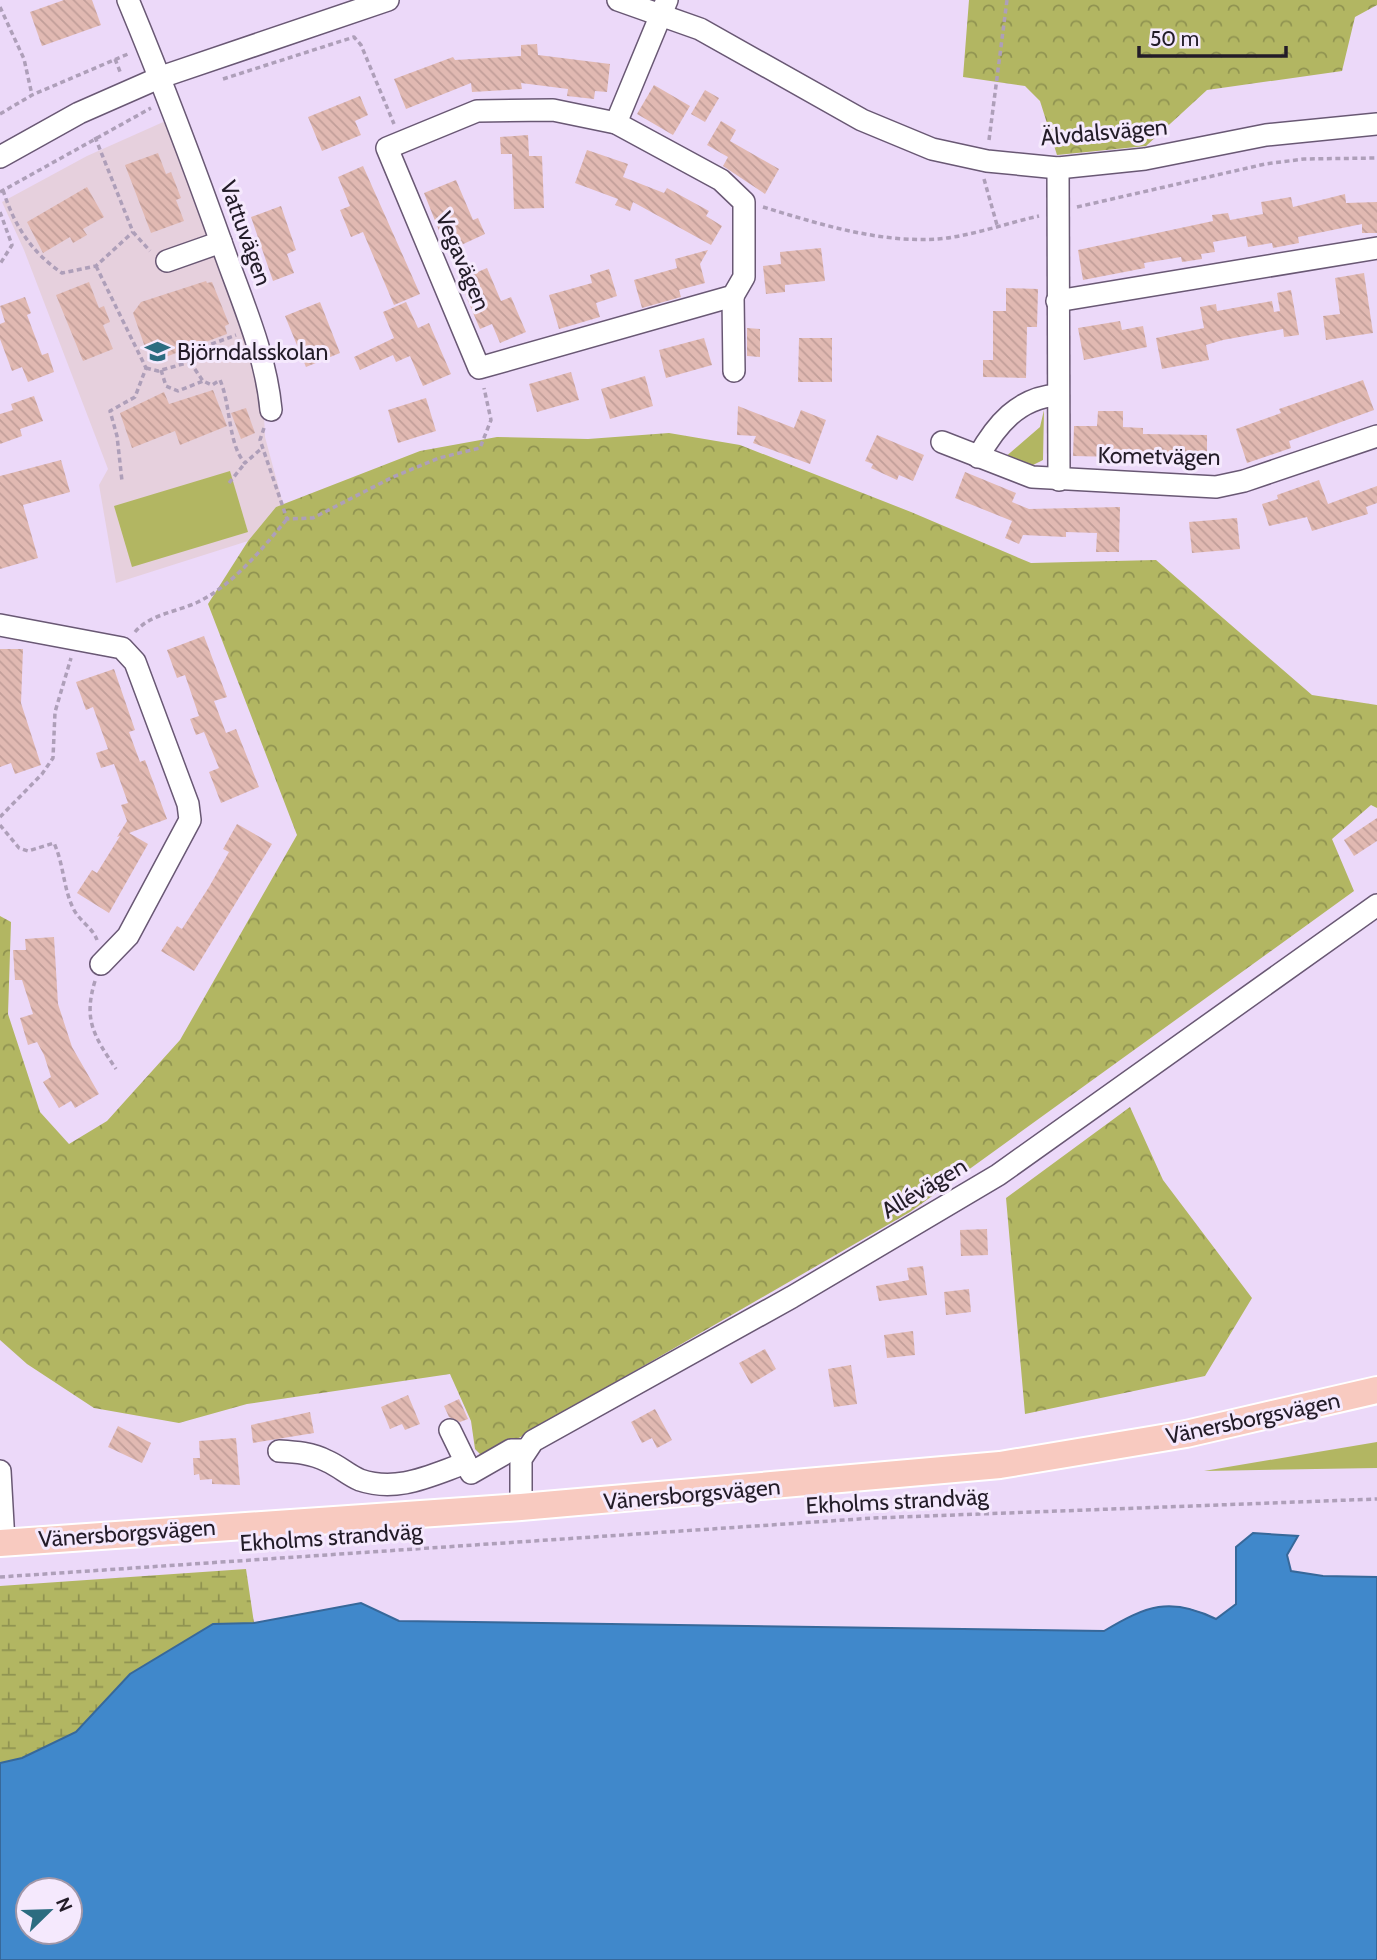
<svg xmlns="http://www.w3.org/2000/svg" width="1377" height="1960" viewBox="0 0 1377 1960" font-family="Cabin,sans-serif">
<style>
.education{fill:#e6d0dd}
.green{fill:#b2b662}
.forest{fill:url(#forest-crowns)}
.wetland{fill:url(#wetland-marsh)}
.water{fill:#4088cb;stroke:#37689a;stroke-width:2;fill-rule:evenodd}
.building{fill:url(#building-back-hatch)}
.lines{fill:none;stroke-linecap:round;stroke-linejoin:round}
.minor-casing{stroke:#695874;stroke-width:24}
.major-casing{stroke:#fff;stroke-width:30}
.path{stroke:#ae9fb9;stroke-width:3.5;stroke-dasharray:5 3.5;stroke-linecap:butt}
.minor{stroke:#fff;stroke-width:21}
.major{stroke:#f8cac0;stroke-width:26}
.labels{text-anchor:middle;stroke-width:6;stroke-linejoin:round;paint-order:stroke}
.street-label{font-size:23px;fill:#231c28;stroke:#f5e9fd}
.poi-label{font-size:23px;fill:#231c28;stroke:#f5e9fd;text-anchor:start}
</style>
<defs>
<pattern id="forest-crowns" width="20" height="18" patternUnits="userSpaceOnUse" patternTransform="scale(1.75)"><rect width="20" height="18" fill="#b2b662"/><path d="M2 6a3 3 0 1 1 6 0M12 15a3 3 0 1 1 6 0" fill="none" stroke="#909351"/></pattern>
<pattern id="wetland-marsh" width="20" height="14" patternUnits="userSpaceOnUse" patternTransform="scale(1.75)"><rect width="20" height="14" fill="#b2b662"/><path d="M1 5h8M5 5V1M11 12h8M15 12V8" fill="none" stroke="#909351"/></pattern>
<pattern id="building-back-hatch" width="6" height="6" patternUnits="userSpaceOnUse" patternTransform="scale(1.75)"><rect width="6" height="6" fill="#e1b9b2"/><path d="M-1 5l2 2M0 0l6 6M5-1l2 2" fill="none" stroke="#c19e99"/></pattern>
</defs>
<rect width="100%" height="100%" fill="#ecd9f9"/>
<!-- education -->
<path class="education" d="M170 119 245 331 263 393 265 437 283 504 276 507 248 541 116 583 99 485 108 469 24 250 2 202 87 156Z"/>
<!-- green -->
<g class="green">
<path d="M1044 410 1043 460 1031 466 1004 458 1040 427Z"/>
<path d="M230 471 248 532 132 567 114 506Z"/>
<path d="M1377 1442V1468L1204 1471Z"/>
</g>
<!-- forest -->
<g class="forest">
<path d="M969 0H1377V5L1355 17 1342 71 1207 90 1146 146 1057 155 1040 101 1025 86 963 77Z"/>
<path d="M669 433 740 445 911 512 1031 563 1156 560 1312 695 1377 705V808L1371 805 1332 839 1354 891 910 1212 484 1458 475 1449 471 1421 450 1374 247 1404 179 1423 94 1408 27 1364 0 1340V916L11 922 8 1014 40 1112 69 1144 107 1121 180 1040 297 835 208 604 248 541 276 507 420 451 497 437 588 439Z"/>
<path d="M1130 1107 1163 1180 1252 1298 1205 1376 1025 1414 1006 1198Z"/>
</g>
<!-- wetland -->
<path class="wetland" d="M246 1569 254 1623 213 1624 130 1674 77 1732 22 1758 0 1763V1586Z"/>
<!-- water -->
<path class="water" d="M1253 1533 1298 1536 1287 1555 1291 1571 1323 1576 1377 1577V1960H0V1763L22 1758 76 1732 130 1674 213 1624 254 1623 361 1603 399 1621 1104 1631C1146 1606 1170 1596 1216 1619L1236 1604V1547ZM28 1890H70V1932H28Z"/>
<!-- building -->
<g class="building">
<path d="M64 0H92L101 25 42 46 30 12Z"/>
<path d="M537 44 538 55 610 64 607 92 595 91 594 99 567 96 568 89 521 83 522 89 472 92 471 83 406 109 394 79 453 57 455 60 521 56V45Z"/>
<path d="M654 85 690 106 673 135 637 114Z"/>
<path d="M705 90 719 98 705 122 691 114Z"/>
<path d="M360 96 368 115 355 121 361 135 322 151 308 117Z"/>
<path d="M721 121 736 130 730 141 779 169 765 194 723 166 728 157 707 145Z"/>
<path d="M528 135 529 156H542L544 208 514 209 512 154H501L500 137Z"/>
<path d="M587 150 628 164 623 177 664 193 667 188 709 211 706 216 722 226 711 245 633 202 630 211 615 205 618 199 575 183Z"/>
<path d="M158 153 166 174 171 172 181 198 176 200 184 221 151 233 125 165Z"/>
<path d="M363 166 420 294 394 305 363 232 351 237 340 210 350 206 338 177Z"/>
<path d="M456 180 473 220 478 218 485 234 459 246 451 228 440 233 424 193Z"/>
<path d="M87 187 104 217 83 229 87 235 73 243 70 237 43 253 27 222Z"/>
<path d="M1345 194 1346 203 1377 202V233H1362V224L1298 237 1299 243 1273 248 1272 243 1248 247 1246 236 1213 242 1215 252 1201 254 1202 259 1182 262 1181 257 1144 263 1145 268 1083 280 1078 250 1213 221 1212 215 1228 213 1230 220 1263 214 1261 202 1291 197 1293 207Z"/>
<path d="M281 206 296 250 287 254 294 273 273 281 251 217Z"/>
<path d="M821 248 825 281 785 285V292L766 294 763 266 781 264 780 252Z"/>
<path d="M708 250 700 264 705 283 679 290 681 297 642 308 634 280 677 268 675 259Z"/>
<path d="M487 268 501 301 511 297 526 332 500 343 492 324 480 329 459 280Z"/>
<path d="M609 269 617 296 596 303 600 317 559 329 549 295 592 283 590 275Z"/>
<path d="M1364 273 1373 333 1326 340 1323 316 1340 314 1335 278Z"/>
<path d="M206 281 207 283 212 282 229 324 225 326 227 334 160 359 146 350 133 313 141 302Z"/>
<path d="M89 282 99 308 104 306 110 322 103 325 113 349 83 361 56 295Z"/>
<path d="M1006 288 1038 289 1037 327H1027L1026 378 983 377V360H993V311H1006Z"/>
<path d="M1291 290 1299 335 1284 337 1283 329 1223 340 1206 345 1209 360 1162 369 1156 338 1204 328 1200 307 1216 304 1217 311 1272 301 1274 312 1280 311 1277 293Z"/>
<path d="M25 297 31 313 27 315 42 355 48 353 54 372 28 382 22 367 12 371 0 339V324L5 322 0 306Z"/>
<path d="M320 302 340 353 306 367 285 316Z"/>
<path d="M406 302 418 328 429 323 451 374 423 386 410 356 396 362 393 355 360 370 354 357 394 338 383 312Z"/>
<path d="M1120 321 1122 330 1143 326 1147 347 1084 360 1078 328Z"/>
<path d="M747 328 760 329V357L747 356Z"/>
<path d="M704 338 712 365 666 378 659 350Z"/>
<path d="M799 338H832V382H798Z"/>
<path d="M571 372 579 400 537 412 529 384Z"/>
<path d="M645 376 653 406 610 419 601 389Z"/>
<path d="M1363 380 1374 410 1289 441 1291 448 1247 463 1236 429 1281 413 1279 409Z"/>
<path d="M213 390 227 426 180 445 175 431 132 448 120 413 164 392 169 404Z"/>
<path d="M34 396 43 421 20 429 22 436 0 444V414L13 410 11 404Z"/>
<path d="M426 398 436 431 398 443 388 410Z"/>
<path d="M738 406 794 428 801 410 826 420 810 464 753 443 756 436 737 435Z"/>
<path d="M246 408 255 433 241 439 231 413Z"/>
<path d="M1098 411H1123V427L1143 428V434L1207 435V463H1158L1159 458 1073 456 1074 426H1097Z"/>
<path d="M877 435 924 455 913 481 899 475 897 480 871 468 873 464 865 461Z"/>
<path d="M61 460 70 492 23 505 38 558 0 569V476Z"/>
<path d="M965 472 1016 493 1012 502 1029 509 1120 507 1119 552H1096L1097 533 1066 532V537L1023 535 1019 544 1005 538 1012 521 955 498Z"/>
<path d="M1319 480 1328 504 1377 486V503L1366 507 1368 514 1312 531 1307 517 1269 526 1262 504 1278 499 1277 495Z"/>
<path d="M1237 518 1240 549 1192 553 1189 522Z"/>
<path d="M204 636 227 697 214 701 226 733 236 729 259 787 221 803 209 772 219 768 204 732 196 735 190 719 199 716 185 675 177 678 167 650Z"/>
<path d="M0 649H23L21 703 41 765 15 774 11 763 0 767Z"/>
<path d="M114 669 135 730 129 732 140 762 145 760 167 819 129 833 148 844 109 913 77 893 92 870 97 873 120 836 117 837 127 821 121 805 128 803 114 764 101 768 96 753 108 749 93 707 86 710 76 682Z"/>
<path d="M1377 818V841L1354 856 1344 840Z"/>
<path d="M237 824 272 844 194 971 161 951 177 926 182 929 209 887 229 852 223 849Z"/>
<path d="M54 937 58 1004 72 1047 99 1094 75 1108 71 1101 59 1108 43 1082 51 1077 44 1055 37 1042 28 1045 20 1018 33 1014 22 980H15L13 950H26L25 939Z"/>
<path d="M987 1229 988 1255 961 1256 960 1230Z"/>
<path d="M923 1266 927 1295 879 1301 876 1286 909 1280 907 1268Z"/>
<path d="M969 1289 971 1312 946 1315 944 1292Z"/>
<path d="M913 1331 915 1355 887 1358 884 1335Z"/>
<path d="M765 1349 776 1369 751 1384 739 1363Z"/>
<path d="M851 1365 857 1404 834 1407 828 1369Z"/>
<path d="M408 1395 420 1424 405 1430 402 1424 390 1429 381 1407Z"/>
<path d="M459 1399 468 1419 460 1422 449 1417 444 1406Z"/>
<path d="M655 1409 672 1440 657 1448 652 1438 642 1443 631 1422Z"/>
<path d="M310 1412 314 1433 253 1443 251 1425Z"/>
<path d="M118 1426 151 1443 142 1463 108 1447Z"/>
<path d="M236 1438 240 1485 212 1484V1479L200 1480 199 1474 194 1475 193 1458H200L199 1441Z"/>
</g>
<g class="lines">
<defs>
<g id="minor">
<path d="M128 0C163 84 195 169 226 256 244 306 266 356 271 410"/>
<path d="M618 0 700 29 862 120 932 149 987 161 1058 168 1145 159 1266 135 1377 124"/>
<path d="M553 110 616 123 721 180 744 202V277L733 296 479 368 387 148 477 111Z"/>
<path d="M616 123 667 0"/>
<path d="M0 157 79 113 161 77 388 0"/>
<path d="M1058 168 1059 480"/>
<path d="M167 261 221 242"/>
<path d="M733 296 734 371"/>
<path d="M1057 301 1377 248"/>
<path d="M942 442 1032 477 1216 487 1244 481 1377 436"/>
<path d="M978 457C996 425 1018 398 1057 395"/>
<path d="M0 625 122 648 135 662 188 804 190 820 128 936 101 964"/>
<path d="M450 1430 471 1473 511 1450H524"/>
<path d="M279 1451C296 1452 312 1453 327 1461 339 1466 348 1475 360 1480 398 1493 431 1475 466 1463"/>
<path d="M0 1471 4 1542"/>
<path d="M521 1507V1459L533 1441 792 1297 998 1175 1377 905"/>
</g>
<path id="major" d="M0 1543 521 1507 1000 1465 1186 1434 1377 1390"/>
</defs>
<!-- minor casing -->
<use href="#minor" class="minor-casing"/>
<!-- major casing -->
<use href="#major" class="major-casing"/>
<!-- path -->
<g class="path">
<path d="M0 7 24 59 32 95"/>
<path d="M115 59 121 74"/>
<path d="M223 79 354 37 361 45 394 124"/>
<path d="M0 114 32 95 128 54"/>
<path d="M95 137 133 232 150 251"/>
<path d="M989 140 1007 0"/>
<path d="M984 179 997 225"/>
<path d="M3 190C14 225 31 252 62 273L96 266 133 232"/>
<path d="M0 192 151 108"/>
<path d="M763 207C819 224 879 243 938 239 972 236 1007 223 1039 216"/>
<path d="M1077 207 1265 164 1304 159 1377 158"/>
<path d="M0 212 12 245 0 264"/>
<path d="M96 266 146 368 135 397 110 411 117 436 122 481"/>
<path d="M190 362 203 381 212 385 220 380C231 405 228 445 245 463L262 448"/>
<path d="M146 368 158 371 190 362 193 351 236 335"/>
<path d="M161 370 166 386 178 391 203 381"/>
<path d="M264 428 260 440 287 519 313 518 393 477 439 458 480 448 491 420 484 388"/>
<path d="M229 483 245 463"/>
<path d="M135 632C150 614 177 612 198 602 233 585 263 548 287 519"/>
<path d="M0 817 42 774 53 758 55 712 71 658"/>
<path d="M0 825 19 848 28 851 54 843C64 865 63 887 73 908 79 921 93 928 97 940"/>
<path d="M95 981C83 1020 94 1036 116 1069"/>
<path d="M0 1577 874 1518 1377 1499"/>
</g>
<!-- minor -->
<use href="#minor" class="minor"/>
<!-- major -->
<use href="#major" class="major"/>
</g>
<!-- icons -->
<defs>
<symbol id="school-bare" viewBox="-9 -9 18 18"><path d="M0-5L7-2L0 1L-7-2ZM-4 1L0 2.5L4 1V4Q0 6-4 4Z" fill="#2c6c80" stroke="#f5e9fd" stroke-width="2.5" paint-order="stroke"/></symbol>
</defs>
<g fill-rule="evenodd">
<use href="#school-bare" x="140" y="334" width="35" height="35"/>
</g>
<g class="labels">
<!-- street labels -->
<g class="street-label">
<text transform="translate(1104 132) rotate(-5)" y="8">Älvdalsvägen</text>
<text transform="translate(246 233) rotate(70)" y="8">Vattuvägen</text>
<text transform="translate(463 261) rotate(67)" y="8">Vegavägen</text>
<text transform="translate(1159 456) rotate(1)" y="8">Kometvägen</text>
<text transform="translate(924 1188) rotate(-31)" y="8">Allévägen</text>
<text transform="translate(1253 1418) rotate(-12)" y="8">Vänersborgsvägen</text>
<text transform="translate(692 1494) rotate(-5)" y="8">Vänersborgsvägen</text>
<text transform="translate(897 1501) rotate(-3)" y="8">Ekholms strandväg</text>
<text transform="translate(127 1533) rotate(-4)" y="8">Vänersborgsvägen</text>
<text transform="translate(331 1537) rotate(-4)" y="8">Ekholms strandväg</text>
</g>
<!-- poi labels -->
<g class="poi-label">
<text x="177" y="360">Björndalsskolan</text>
</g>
</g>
<!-- north arrow -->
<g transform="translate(49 1911) rotate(67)"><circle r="33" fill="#f5e9fd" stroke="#a197a8" stroke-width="2"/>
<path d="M0-5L12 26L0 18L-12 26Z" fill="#2c6c80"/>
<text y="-10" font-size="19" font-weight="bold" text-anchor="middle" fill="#231c28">N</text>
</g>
<!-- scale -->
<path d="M1139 46v10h147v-10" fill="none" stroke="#231c28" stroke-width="3.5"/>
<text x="1150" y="46" font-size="21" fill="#231c28" stroke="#f5e9fd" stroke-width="5" paint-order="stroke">50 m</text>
</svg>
